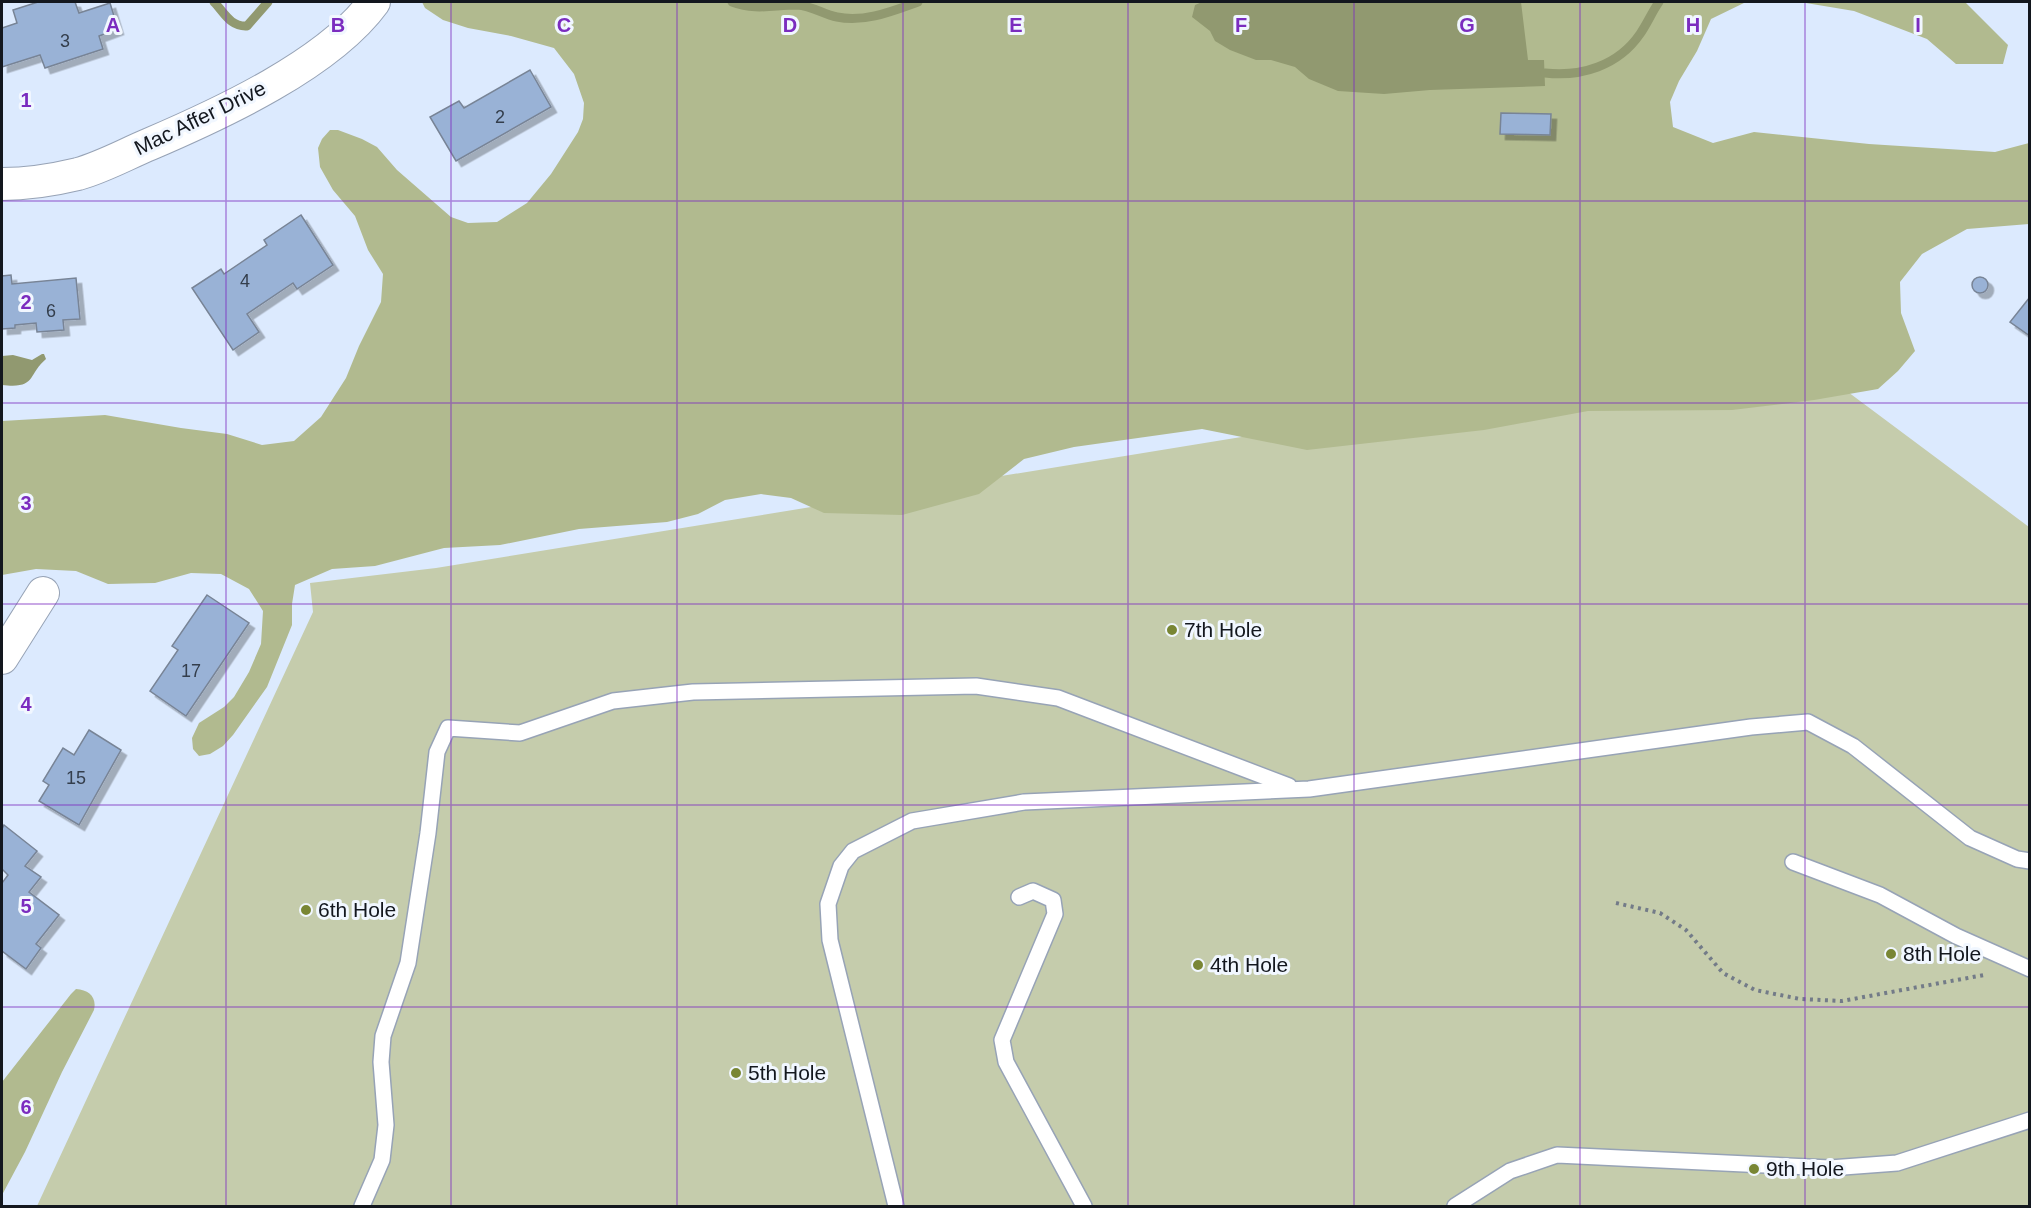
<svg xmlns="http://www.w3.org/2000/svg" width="2031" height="1208" viewBox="0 0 2031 1208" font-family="Helvetica,sans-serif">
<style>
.green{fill:#c5ccac}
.forest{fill:#b1ba8f}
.water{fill:#919970}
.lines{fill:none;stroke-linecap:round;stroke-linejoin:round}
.stream{stroke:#919970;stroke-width:9}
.building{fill:#99b2d6;stroke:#788496;stroke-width:1.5;filter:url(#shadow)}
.service-casing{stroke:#97a3b6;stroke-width:18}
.minor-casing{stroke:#97a3b6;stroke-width:34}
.path{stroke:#737b88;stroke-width:4;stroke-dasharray:3 4.5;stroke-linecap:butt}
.service{stroke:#fff;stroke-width:15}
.minor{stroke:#fff;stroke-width:32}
.grid{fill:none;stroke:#7b2cbf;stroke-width:1.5;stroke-opacity:0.55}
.poi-dot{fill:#798634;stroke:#f1f7ff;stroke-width:2}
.labels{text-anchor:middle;stroke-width:6;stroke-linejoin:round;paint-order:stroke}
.number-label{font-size:18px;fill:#343e4c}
.street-label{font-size:21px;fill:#13171e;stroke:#f1f7ff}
.poi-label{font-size:21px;fill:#13171e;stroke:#f1f7ff;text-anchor:start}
.grid-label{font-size:20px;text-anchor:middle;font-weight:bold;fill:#7b2cbf;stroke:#f1f7ff;stroke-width:6;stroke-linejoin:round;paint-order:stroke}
</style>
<defs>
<filter id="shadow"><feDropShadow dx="5.5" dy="5.5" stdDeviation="0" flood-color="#0004"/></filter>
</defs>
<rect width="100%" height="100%" fill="#dceafe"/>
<!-- green -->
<path class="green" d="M1789 348 2029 527V1206H37L313 612 310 583 436 568Z"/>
<!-- forest -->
<g class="forest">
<path d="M422 2H1746L1711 19 1697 51 1679 81 1670 102 1673 127 1713 143 1754 132 1869 144 1995 152 2029 143V224L1967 229 1922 254 1900 282 1901 313 1915 351 1898 371 1878 389 1814 400 1732 410 1588 411 1484 430 1307 450 1202 429 1074 447 1024 459 979 494 902 515 824 513 791 498 761 494 725 500 698 514 667 522 579 529 500 545 444 548 375 566 332 569 295 585 292 604V625L267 687 233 735 223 746 210 754 199 756 193 749 192 738 199 723 224 707 234 697 249 672 261 644 263 611 249 589 221 574 191 573 155 583 108 584 76 571 36 569 2 575V421L105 415 181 428 227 434 262 445 294 441 321 417 346 378 359 346 381 302 383 274 368 250 355 216 333 190 320 167 318 148 322 139 330 130H338L362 139 377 147 397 170 451 217 468 223 497 222 527 203 551 174 578 132 583 119 584 103 574 74 554 48 511 36 468 28 443 20 425 8Z"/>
<path d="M1800 2H1965L2008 45 2003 64H1956L1927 39 1854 11Z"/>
<path d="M76 989C89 990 97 997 94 1010L62 1072 25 1152 2 1195V1082L71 994Z"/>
</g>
<!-- water -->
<g class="water">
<path d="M1202 2H1521L1528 60H1544L1545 86 1430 90 1384 94 1338 91 1309 79 1295 67 1271 60H1256L1230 50 1215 41 1210 31 1192 17 1195 5Z"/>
<path d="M42 354H44L46 359C27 375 37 389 2 385V356L13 355 32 360Z"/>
</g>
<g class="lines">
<!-- stream -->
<g class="stream">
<path d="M214 2C224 12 230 27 247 26L268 2"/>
<path d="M732 2C756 11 773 5 797 5 812 6 823 14 837 17 864 23 893 11 918 2"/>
<path d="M1545 73C1581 77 1618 66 1640 34 1647 24 1652 12 1659 2"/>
</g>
</g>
<!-- building -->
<g class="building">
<path d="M38 2H75L79 13 110 3 118 29 99 36 103 49 45 68 40 55 2 67V28L17 23 13 10Z"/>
<path d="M530 70 551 107 456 161 430 117 459 101 464 108Z"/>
<path d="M1501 113 1551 114 1550 135 1500 134Z"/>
<path d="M301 215 333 265 297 289 293 283 247 314 259 332 233 350 192 288 221 269 224 274 267 245 264 240Z"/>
<path d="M11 275 12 284 76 278 80 319 63 320 64 330 37 332 36 323 15 325V328L2 329V276Z"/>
<circle cx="1980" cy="285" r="8"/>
<path d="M2030 297V336L2010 322Z"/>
<path d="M207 595 249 623 186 716 150 691 178 650 172 646Z"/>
<path d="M89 730 121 750 79 825 39 801 49 785 43 781 63 748 74 755Z"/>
<path d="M4 825 37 851 25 866 41 877 29 892 59 915 36 944 41 948 26 969 2 951V883L8 875 2 869V829Z"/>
</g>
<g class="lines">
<defs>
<g id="service">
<path d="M1793 862 1880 895 1956 936 2030 969"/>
<path d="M1019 897 1033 891 1053 900 1055 914 1002 1040 1006 1062 1084 1206"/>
<path d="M362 1206 382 1160 386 1125 381 1062 383 1036 408 963 428 833 437 752 448 728 520 733 613 701 693 692 976 686 1058 698 1289 786"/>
<path d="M896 1206 830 940 828 904 841 866 853 851 912 821 1024 802 1309 789 1751 727 1808 722 1853 746 1970 838 2017 859 2030 861"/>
<path d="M1455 1206 1510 1171 1557 1155 1830 1168 1897 1163 2030 1120"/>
</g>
<g id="minor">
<path d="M2 184C27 184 53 180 78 174 103 167 126 154 150 144 220 114 329 64 374 2"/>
<path d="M2 658 43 593"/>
</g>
</defs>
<!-- service casing -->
<use href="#service" class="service-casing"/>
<!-- minor casing -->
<use href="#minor" class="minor-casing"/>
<!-- path -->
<path class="path" d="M1616 903 1660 913 1686 930 1723 973 1755 990 1800 999 1842 1001 1984 975"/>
<!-- service -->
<use href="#service" class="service"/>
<!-- minor -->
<use href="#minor" class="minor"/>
</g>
<!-- grid -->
<path class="grid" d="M226 2V1206M451 2V1206M677 2V1206M903 2V1206M1128 2V1206M1354 2V1206M1580 2V1206M1805 2V1206M2 201H2030M2 403H2030M2 604H2030M2 805H2030M2 1007H2030"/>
<!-- markers -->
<g class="poi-dot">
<circle cx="1172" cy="630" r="6"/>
<circle cx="306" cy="910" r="6"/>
<circle cx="1891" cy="954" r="6"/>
<circle cx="1198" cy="965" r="6"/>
<circle cx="736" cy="1073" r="6"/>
<circle cx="1754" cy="1169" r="6"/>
</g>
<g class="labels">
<!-- number labels -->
<g class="number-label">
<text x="65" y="47">3</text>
<text x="500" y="123">2</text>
<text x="245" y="287">4</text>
<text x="51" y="317">6</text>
<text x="191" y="677">17</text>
<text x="76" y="784">15</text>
</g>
<!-- street labels -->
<g class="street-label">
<text transform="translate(200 118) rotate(-26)" y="7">Mac Affer Drive</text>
</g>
<!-- poi labels -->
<g class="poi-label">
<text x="1184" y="637">7th Hole</text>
<text x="318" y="917">6th Hole</text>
<text x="1903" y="961">8th Hole</text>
<text x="1210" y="972">4th Hole</text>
<text x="748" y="1080">5th Hole</text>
<text x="1766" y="1176">9th Hole</text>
</g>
</g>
<g class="grid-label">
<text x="113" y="32">A</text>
<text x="338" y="32">B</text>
<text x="564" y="32">C</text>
<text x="790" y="32">D</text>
<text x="1016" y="32">E</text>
<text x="1241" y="32">F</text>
<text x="1467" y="32">G</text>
<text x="1693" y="32">H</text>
<text x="1918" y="32">I</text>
<text x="26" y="107">1</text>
<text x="26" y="309">2</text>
<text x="26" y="510">3</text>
<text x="26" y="711">4</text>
<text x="26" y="913">5</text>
<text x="26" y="1114">6</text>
</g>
<!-- border -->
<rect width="2031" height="1208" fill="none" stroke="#13171e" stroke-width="6"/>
</svg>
